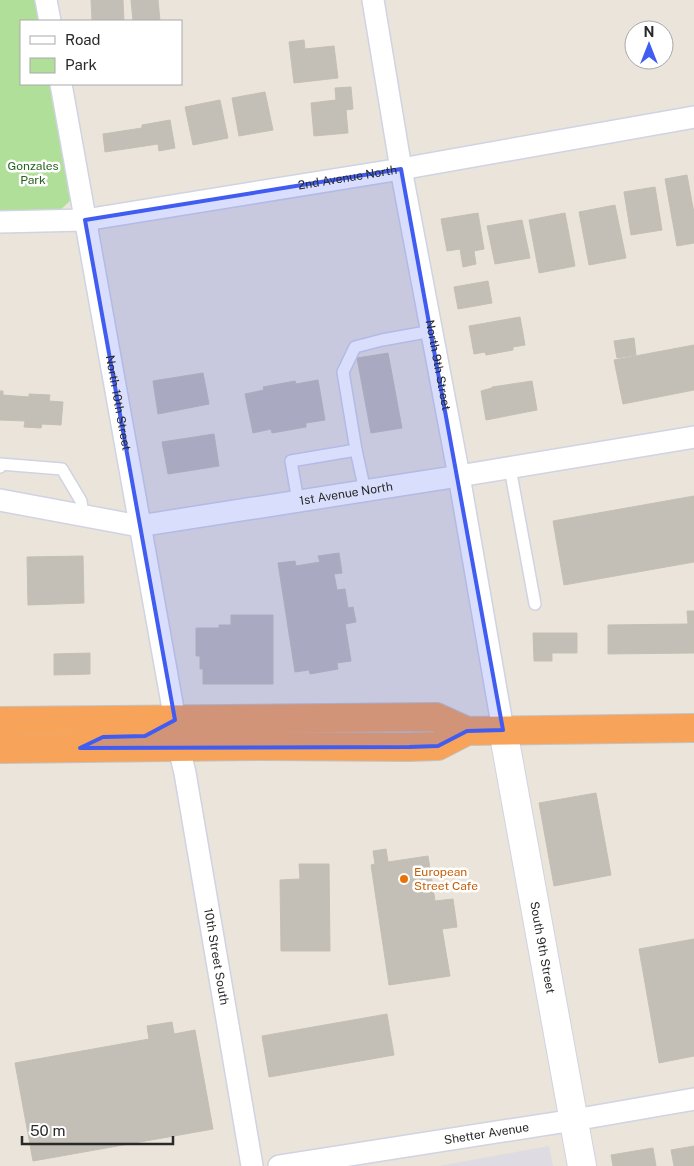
<svg xmlns="http://www.w3.org/2000/svg" width="694" height="1166" viewBox="0 0 694 1166" font-family="'Public Sans',sans-serif">
<style>
.industrial{fill:#dedbe3}
.green{fill:#afdf99}
.building{fill:#c3beb6;stroke:#c5c0b5}
.lines{fill:none;stroke-linecap:round;stroke-linejoin:round}
.lane-casing{stroke:#d0d3e1;stroke-width:14}
.street-casing{stroke:#d0d3e1;stroke-width:24}
.secondary-casing{stroke:#d0d3e1;stroke-width:30}
.highway-casing{stroke:#c3c3c3;stroke-width:30}
.lane{stroke:#fff;stroke-width:11}
.street{stroke:#fff;stroke-width:21}
.secondary{stroke:#fff;stroke-width:28}
.highway{stroke:#f7a35a;stroke-width:28}
.marked{fill:#415cf1;fill-opacity:0.2;stroke:#415cf1;stroke-width:4;stroke-linejoin:round}
.food-dot{fill:#e8710a;stroke:#fff;stroke-width:2}
.labels{text-anchor:middle;stroke-width:5;stroke-linejoin:round;paint-order:stroke}
.park-label{font-size:12px;fill:#28621d;stroke:#fff}
.street-label{font-size:12px;fill:#292929;stroke:#fff}
.food-label{font-size:12px;fill:#c56008;stroke:#fff;text-anchor:start}
</style>
<rect width="100%" height="100%" fill="#eae4db"/>
<!-- industrial -->
<path class="industrial" d="M549 1146 553 1166H439Z"/>
<!-- green -->
<path class="green" d="M0 0H36L40 21H21V84H51L70 189V201L59 211H0Z"/>
<!-- building -->
<g class="building">
<path d="M91 0H123L124 21H92Z"/>
<path d="M131 0H158L160 21H133Z"/>
<path d="M304 40 305 49 334 46 338 78 294 83 289 42Z"/>
<path d="M351 87 353 109 346 110 348 133 314 136 311 103 336 100 335 88Z"/>
<path d="M265 92 273 130 239 136 232 98Z"/>
<path d="M220 100 228 138 193 145 185 107Z"/>
<path d="M170 120 175 148 159 151 158 144 105 152 103 134 142 128V125Z"/>
<path d="M687 175 694 213V243L677 246 665 179Z"/>
<path d="M655 187 662 230 631 235 624 192Z"/>
<path d="M615 205 626 258 589 265 579 212Z"/>
<path d="M478 213 484 249 474 251 476 264 463 267 460 249 447 251 441 219Z"/>
<path d="M565 213 575 266 539 273 529 220Z"/>
<path d="M522 220 530 258 495 264 487 226Z"/>
<path d="M488 281 492 303 458 309 454 287Z"/>
<path d="M520 317 525 345 513 347V350L486 355 485 352 474 354 469 326Z"/>
<path d="M634 338 636 355 617 358 614 341Z"/>
<path d="M694 345V390L623 404 614 360Z"/>
<path d="M388 353 402 428 371 433 357 358Z"/>
<path d="M203 373 209 404 158 414 153 381Z"/>
<path d="M318 380 325 420 306 423V427L272 433 271 429 253 433 245 394 264 390 263 387 295 381 296 384Z"/>
<path d="M532 381 537 410 486 420 481 391 492 388V387Z"/>
<path d="M0 391H3V395L29 397V394L50 395 49 401 63 402 61 425 42 424 41 428 24 427 25 421 0 420Z"/>
<path d="M214 434 219 466 168 474 162 442Z"/>
<path d="M694 496V562L564 585 553 521Z"/>
<path d="M339 553 342 573 334 574 337 590 345 589 348 608 353 607 356 622 345 624 351 661 337 663 338 669 310 674 309 670 295 672 278 563 295 561 296 566 320 562 318 556Z"/>
<path d="M83 556 84 603 28 605 27 557Z"/>
<path d="M687 611H694V653L608 654V625L688 624Z"/>
<path d="M231 615H273V684H203V669H200V656H196V628H219V625H231Z"/>
<path d="M533 633H577V653H552V661H534Z"/>
<path d="M90 653V674L54 675V654Z"/>
<path d="M596 793 611 875 554 886 539 803Z"/>
<path d="M386 849 388 862 428 856 435 901 453 899 457 927 442 929 450 976 389 985 371 865 375 864 373 851Z"/>
<path d="M299 864H329L330 951H281L280 880 300 879Z"/>
<path d="M694 939V1056L659 1063 639 949Z"/>
<path d="M387 1014 394 1055 269 1077 262 1036Z"/>
<path d="M172 1022 174 1034 195 1030 213 1129 33 1161 15 1063 149 1039 147 1026Z"/>
<path d="M694 1146V1166H674L671 1150Z"/>
<path d="M653 1148 656 1166H613L611 1155Z"/>
</g>
<g class="lines">
<defs>
<g id="lane">
<path d="M356 450 343 372 355 347 382 340 432 331"/>
<path d="M0 467V464L62 469 81 501 83 515"/>
<path d="M510 468 535 604"/>
<path d="M298 501 291 461 356 450 365 491"/>
</g>
<g id="street">
<path d="M46 0 50 21"/>
<path id="s1" d="M373 0 401 169 459 476 503 730"/>
<path id="s2" d="M61 84 175 720"/>
<path id="s3" d="M0 222 85 220 401 169 694 117"/>
<path id="s4" d="M0 500 139 526 459 476 694 437"/>
<path id="s5" d="M179 748 185 773 252 1166"/>
<path id="s6" d="M279 1166 574 1120 694 1099"/>
</g>
<g id="secondary">
<path id="s7" d="M503 730 582 1166"/>
</g>
<g id="highway">
<path d="M0 721 436 717 467 731 694 728"/>
<path d="M0 749 262 746 409 747 438 746 467 731"/>
</g>
</defs>
<!-- lane casing -->
<use href="#lane" class="lane-casing"/>
<!-- street casing -->
<use href="#street" class="street-casing"/>
<!-- secondary casing -->
<use href="#secondary" class="secondary-casing"/>
<!-- highway casing -->
<use href="#highway" class="highway-casing"/>
<!-- lane -->
<use href="#lane" class="lane"/>
<!-- street -->
<use href="#street" class="street"/>
<!-- secondary -->
<use href="#secondary" class="secondary"/>
<!-- highway -->
<use href="#highway" class="highway"/>
</g>
<!-- marked area -->
<path class="marked" d="M401 169 503 730 467 731 438 746 409 747 80 748 103 737 145 736 175 720 85 220Z"/>
<!-- markers -->
<circle class="food-dot" cx="404" cy="879" r="5"/>
<g class="labels">
<!-- park labels -->
<g class="park-label">
<text x="33" y="170">Gonzales<tspan x="33" dy="14">Park</tspan></text>
</g>
<!-- street labels -->
<g class="street-label">
<text dy="4" stroke="none"><textPath href="#s3" startOffset="351">2nd Avenue North</textPath></text>
<text dy="4" stroke="none"><textPath href="#s1" startOffset="371">North 9th Street</textPath></text>
<text dy="4" stroke="none"><textPath href="#s2" startOffset="324">North 10th Street</textPath></text>
<text dy="4" stroke="none"><textPath href="#s4" startOffset="351">1st Avenue North</textPath></text>
<text dy="4" stroke="none"><textPath href="#s7" startOffset="221">South 9th Street</textPath></text>
<text dy="4" stroke="none"><textPath href="#s5" startOffset="212">10th Street South</textPath></text>
<text dy="4" stroke="none"><textPath href="#s6" startOffset="210">Shetter Avenue</textPath></text>
</g>
<!-- food labels -->
<g class="food-label">
<text x="414" y="876">European<tspan x="414" dy="14">Street Cafe</tspan></text>
</g>
</g>
<!-- legend -->
<rect x="20" y="20" width="162" height="65" fill="#ffffff" stroke="#a9a9a9"/>
<rect x="30" y="36" width="25" height="8" fill="#ffffff" stroke="#a9a9a9"/>
<text x="65" y="45" font-size="15" fill="#292929">Road</text>
<rect x="30" y="58" width="25" height="15" fill="#afdf99" stroke="#a9a9a9"/>
<text x="65" y="70" font-size="15" fill="#292929">Park</text>
<!-- north arrow -->
<g transform="translate(649 45)"><circle r="24" fill="#ffffff" stroke="#a9a9a9"/>
<path d="M0-4L9 19L0 12L-9 19Z" fill="#415cf1"/>
<text y="-8" font-size="14" font-weight="bold" text-anchor="middle" fill="#292929">N</text>
</g>
<!-- scale -->
<path d="M22 1136v8h151v-8" fill="none" stroke="#292929" stroke-width="2.5"/>
<text x="30" y="1136" font-size="15" fill="#292929" stroke="#ffffff" stroke-width="4" paint-order="stroke">50 m</text>
</svg>
